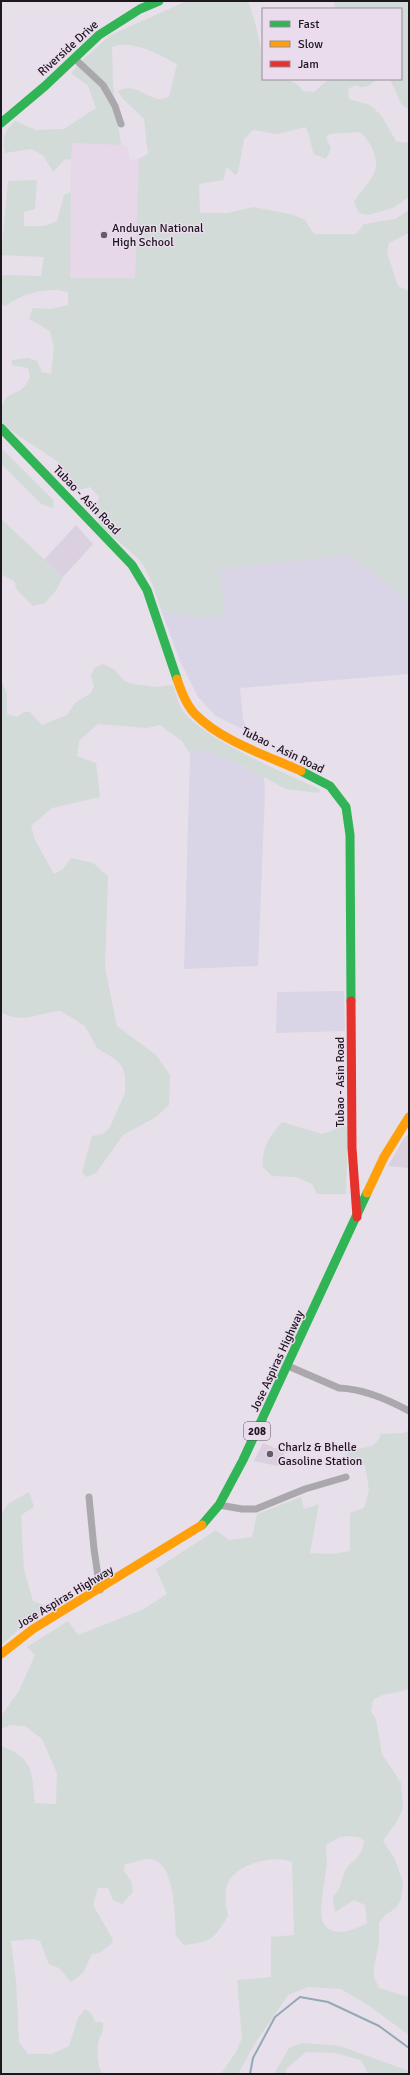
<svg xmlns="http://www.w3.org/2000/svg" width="410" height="2075" viewBox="0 0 410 2075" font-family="Signika,sans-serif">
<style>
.commercial{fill:#dad0e0}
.industrial{fill:#dad5e6}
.built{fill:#e6d7e9}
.green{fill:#d2dbd8;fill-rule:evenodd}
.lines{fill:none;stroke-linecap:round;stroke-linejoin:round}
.stream{stroke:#94a9b7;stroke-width:2}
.street{stroke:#aaa8ad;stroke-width:7}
.fast{stroke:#30b455;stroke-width:9}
.slow{stroke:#ff9f0a;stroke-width:9}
.jam{stroke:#e5322d;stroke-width:9}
.poi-dot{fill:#645d65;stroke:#eadbed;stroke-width:1.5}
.labels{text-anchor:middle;stroke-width:3;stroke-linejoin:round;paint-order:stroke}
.shield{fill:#eadbed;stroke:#5a525c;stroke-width:1}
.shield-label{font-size:11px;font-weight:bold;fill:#1d171e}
.street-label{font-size:12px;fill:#1d171e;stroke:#eadbed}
.poi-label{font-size:12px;fill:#1d171e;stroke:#eadbed;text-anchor:start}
</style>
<rect width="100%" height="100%" fill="#e7dfe9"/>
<!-- commercial -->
<g class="commercial">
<path d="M76 525 93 544 63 577 44 560Z"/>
<path d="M409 1133V1168L388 1166 403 1140Z"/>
<path d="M263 1443 285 1452 278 1466 254 1461Z"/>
</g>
<!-- industrial -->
<g class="industrial">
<path d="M349 555 409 600V674L240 688 243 719 248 732 216 716 198 697 180 661 161 610 198 617 219 569Z"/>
<path d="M204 749 264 776 265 793 258 966 184 969 190 754Z"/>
<path d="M344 991 345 1031 276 1033 277 992Z"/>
</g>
<!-- built -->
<path class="built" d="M71 143 127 145 130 160 139 159 135 278H70Z"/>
<!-- green -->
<g class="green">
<path d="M187 1H248C257 26 263 52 263 79 279 79 293 76 303 91L314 92 329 79H377C369 86 365 90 355 85L348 89 349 99 370 105 381 115 396 141 406 143 409 141V197L393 208 368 215 359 213 354 202C360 192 371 181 375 171 380 159 369 139 360 132L330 134 326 136 331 149 326 159 314 154C310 145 311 135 305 127L278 134 253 130 244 139 238 173 235 175 227 167 223 180 199 184 200 213H228L253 207 269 210 294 215 305 220 314 234H356L364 224 395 219 409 210V233L389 243 387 253 398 286 409 291V600L349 555 220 569 225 615C203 620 183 615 161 610 156 595 151 575 141 562 131 549 99 530 95 515 94 509 97 503 99 497L90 487 75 491 57 461 4 426C0 415 0 402 10 395 13 393 18 392 21 390 25 387 28 381 30 377L28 368 12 365V360L28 358 37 361 42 372 51 374 54 348 50 331 29 319 33 308 51 309 68 305V292C46 286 22 294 5 306L1 304V275L41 276 44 257 1 255 8 181 37 180 35 209 24 212V226H45L57 221 64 195 71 192 70 278H135L139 159 148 154 144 119 122 98 118 91C133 83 143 95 157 99 160 100 165 98 169 97L177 64C158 54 133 39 112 47L113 85 121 145 72 143 71 160 65 159 53 172 43 155 31 149 5 153C2 139 4 131 15 121L36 130 64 129 96 108 88 86 71 73 86 57 111 35Z"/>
<path d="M334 1H409V109L402 105 390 79H401V9H335Z"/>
<path d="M1 448 53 500V508L41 504 1 463Z"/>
<path d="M1 519 63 577 57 589 45 603 33 606 17 590 14 581 1 574Z"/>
<path d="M103 664 115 670 123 680 132 684 156 687 173 685C176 693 178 704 183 711 208 742 283 772 321 790L318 793 286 789 247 768 204 749 190 754 182 741 160 725 147 728 98 724 79 741 77 756 96 763 100 797 52 808 31 826 35 840 54 874 63 869 71 858 93 863 108 876 105 968 117 1026 156 1055 170 1075 169 1105 156 1117 123 1135 96 1173 87 1177 82 1173 92 1136 103 1134 110 1127 125 1093V1076L122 1066 115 1059 97 1048 85 1026 61 1011C40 1012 23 1025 1 1012V686L3 684 7 694V714L17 717 24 712H30L42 725 67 715 75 703 91 693 94 686 91 676 94 668Z"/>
<path d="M282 1122 322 1134C332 1132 335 1127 348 1126L346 1194H317L312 1184 296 1177 272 1176 263 1167C262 1146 269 1138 282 1122Z"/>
<path d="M409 1430V1689C395 1694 385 1692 373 1700L371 1711 376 1719 382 1754 401 1783 403 1809 397 1821 383 1841 395 1859 403 1883 401 1899 396 1908 385 1915 379 1923V1942L374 1967V1977L379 1988 409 1997V2035L368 2005 341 1989 308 1987 288 1995 254 2045 238 2074H221L236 2052 242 2039 237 1980 271 1977V1937L294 1935 292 1862C274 1854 234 1864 227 1885 224 1896 226 1906 228 1916 212 1941 213 1941 184 1945L176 1936C175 1918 176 1857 147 1859 140 1860 132 1863 125 1864L124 1871 131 1881 133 1892 122 1904 113 1900 108 1888H98L93 1905 112 1938 113 1942 101 1952 92 1954 83 1973 71 1982 59 1968 49 1964 40 1941 34 1939 11 1941 16 1981 19 2042 28 2054H52L69 2046 78 2018 85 2009 91 2013 95 2022H103C104 2035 100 2033 98 2043 97 2053 97 2067 103 2074H1V1746C35 1759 31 1772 35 1803L56 1804 57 1773 42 1739 25 1726 11 1725 1 1729V1716L19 1691 35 1655 27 1647 68 1621 78 1635 144 1609 167 1594 156 1569 216 1530 229 1540 252 1537 257 1514 301 1497 304 1509 319 1504 310 1553 332 1554 350 1551V1513L364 1508 369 1490 365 1465H347L343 1458C345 1456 348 1453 350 1451 363 1445 374 1452 381 1434L405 1433ZM348 1836 359 1837 364 1841C362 1860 351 1859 345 1871 340 1882 343 1886 333 1897L335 1912 354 1900 365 1905 367 1923C356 1929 333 1939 324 1924 317 1914 326 1877 327 1863 327 1857 326 1851 326 1845L340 1837Z"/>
<path d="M29 1492 34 1507 21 1515 24 1570 33 1601 44 1605 68 1598 18 1630 1 1645V1515L8 1504Z"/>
<path d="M302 2043 340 2046 409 2071V2074H368L361 2060 335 2053 306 2052 286 2069V2074H274L289 2048Z"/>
</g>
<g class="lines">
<!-- stream -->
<path class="stream" d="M250 2074 253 2058 275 2017 300 1997 328 2002 379 2026 409 2048"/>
<!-- street -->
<g class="street">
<path d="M74 58 103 85 115 106 121 124"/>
<path d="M288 1366 339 1388C363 1389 389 1400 409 1411"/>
<path d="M89 1497 94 1549 100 1590"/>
<path d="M219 1505 242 1509H256L305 1489 346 1477"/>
</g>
<!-- fast -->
<g class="fast">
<path d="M1 123 45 86 99 35 140 9 159 1"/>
<path d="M1 428 132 565 147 590 177 679"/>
<path d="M301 771 330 786 346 807 350 835 351 1001"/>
<path d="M202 1525 219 1505 243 1460 367 1193"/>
</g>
<!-- slow -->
<g class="slow">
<path d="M177 679C181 691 186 705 195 714 221 741 268 756 301 771"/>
<path d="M367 1193 384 1157 409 1117"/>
<path d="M1 1654 33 1629 202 1525"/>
</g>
<!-- jam -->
<path class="jam" d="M351 1001 352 1148 357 1217"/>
</g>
<!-- markers -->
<g class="poi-dot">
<circle cx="104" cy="235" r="4"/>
<circle cx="270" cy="1454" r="4"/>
</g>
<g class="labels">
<!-- shield labels -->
<rect class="shield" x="244" y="1422" width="26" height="18" rx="3"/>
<g class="shield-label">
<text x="257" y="1435">208</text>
</g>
<!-- street labels -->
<g class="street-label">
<text transform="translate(68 48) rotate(-42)" y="4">Riverside Drive</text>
<text transform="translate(87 500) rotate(46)" y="4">Tubao - Asin Road</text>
<text transform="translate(283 750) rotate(26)" y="4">Tubao - Asin Road</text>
<text transform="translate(340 1082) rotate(-90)" y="4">Tubao - Asin Road</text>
<text transform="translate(277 1361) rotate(-65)" y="4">Jose Aspiras Highway</text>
<text transform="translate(65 1597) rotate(-31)" y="4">Jose Aspiras Highway</text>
</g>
<!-- poi labels -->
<g class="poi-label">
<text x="112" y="232">Anduyan National<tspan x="112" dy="14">High School</tspan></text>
<text x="278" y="1451">Charlz &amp; Bhelle<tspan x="278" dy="14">Gasoline Station</tspan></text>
</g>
</g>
<!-- border -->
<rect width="410" height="2075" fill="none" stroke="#1d171e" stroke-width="4"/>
<!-- legend -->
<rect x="262" y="8" width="140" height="72" fill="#eadbed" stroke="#988d9a"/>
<rect x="270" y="21" width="20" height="6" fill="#30b455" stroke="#988d9a"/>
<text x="298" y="28" font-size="12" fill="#1d171e">Fast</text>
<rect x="270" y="41" width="20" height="6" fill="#ff9f0a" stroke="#988d9a"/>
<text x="298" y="48" font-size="12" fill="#1d171e">Slow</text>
<rect x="270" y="61" width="20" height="6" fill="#e5322d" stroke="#988d9a"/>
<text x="298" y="68" font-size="12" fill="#1d171e">Jam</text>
</svg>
